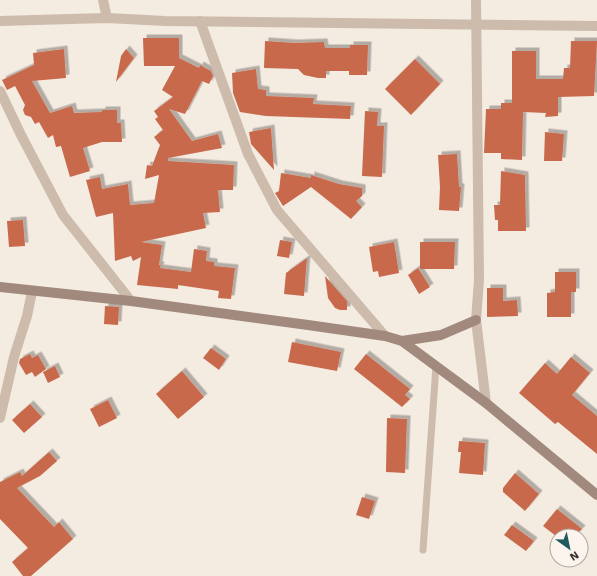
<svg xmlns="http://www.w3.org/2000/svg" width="597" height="576" viewBox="0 0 597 576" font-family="'Work Sans',sans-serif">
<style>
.building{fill:#c8694b;filter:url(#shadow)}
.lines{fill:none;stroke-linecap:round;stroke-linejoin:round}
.service{stroke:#cdbbac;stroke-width:7}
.minor{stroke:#cdbbac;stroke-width:10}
.tertiary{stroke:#cdbbac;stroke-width:10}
.secondary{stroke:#a18a7d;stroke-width:10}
</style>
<defs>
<filter id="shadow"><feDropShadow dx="3.5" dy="-3.5" stdDeviation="0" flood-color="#0004"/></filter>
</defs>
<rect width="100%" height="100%" fill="#f4ebe1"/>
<!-- building -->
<g class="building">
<path d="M143 38H179V58L199 68 200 65 211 71 213 76 209 84 202 81 185 114 169 109 192 141 218 134 222 148 168 158V161L234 165 233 190H218L220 212 203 213 206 228 141 242 162 245 159 265H161L160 268 191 272 194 249 207 251 206 261 214 262V266L235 268 231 299 218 298 219 291 178 285V289L137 285 141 257 133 261 131 256 115 261 113 213 96 217 86 180 100 177 102 189 128 184 130 205 154 203 159 175 145 179 147 165 152 166 160 145 154 137 163 130 155 119 158 117 154 111 173 97 162 90 175 66H144Z"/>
<path d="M265 41 295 43 324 42 325 48H350V45H368L367 75H349V71H326V78H318L304 75 298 69 264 68Z"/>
<path d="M571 41H597L594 96 558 97V116L545 117 546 113 523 112 522 160 501 159V153H484L486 109H501V103H512V51H536V79H563L564 68H570Z"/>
<path d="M64 49 66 78 32 81 50 113 72 106 74 113 102 112V110H117V123H121L122 142H102L83 148 90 171 70 177 61 146 56 147 53 135 48 138 39 122 35 124 31 117 25 115 23 110 25 105 15 86 7 90 2 80 34 65 33 53Z"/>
<path d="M126 49 134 58 116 82 121 56Z"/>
<path d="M415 59 440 84 411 115 385 89Z"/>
<path d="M256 69 258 89 266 90V96L314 98 313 104 351 106 350 119 266 116 240 112 233 93 232 73Z"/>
<path d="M365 111 378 112 377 126H384L382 177 362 176Z"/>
<path d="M271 128 274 170 251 144 249 132Z"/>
<path d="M545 132 564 134 562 161H544Z"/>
<path d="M457 154 459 187H461L459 211 439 210 440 187 438 155Z"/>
<path d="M501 171 525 175 526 231H498V220H495L494 205H500Z"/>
<path d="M281 173 311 178V175L339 184 362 188V196L356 201 362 207 351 219 311 187 283 206 275 193 279 191Z"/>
<path d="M23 220 25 246 9 247 7 221Z"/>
<path d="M280 240 292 242 289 258 277 256Z"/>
<path d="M394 242 399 273 379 277 378 271 373 272 369 247Z"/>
<path d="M420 242H455L454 269H420Z"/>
<path d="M307 258 304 296 284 294 286 273Z"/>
<path d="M418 268 430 287 419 294 408 275Z"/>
<path d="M555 272H576V292H571V317H547V293L555 292Z"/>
<path d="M325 276 347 301V310H340L335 308 328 298Z"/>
<path d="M487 288H503V301L517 300 518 316 487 317Z"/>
<path d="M105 306 119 307 118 325 104 324Z"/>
<path d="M292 342 341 352 337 371 288 362Z"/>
<path d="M211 348 226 359 219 370 203 358Z"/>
<path d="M30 354 32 358 38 355 46 369 35 377 32 372 26 375 19 363 20 359Z"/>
<path d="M366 354 410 389 405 395 410 399 402 407 354 369Z"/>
<path d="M571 357 590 373 572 395 597 416V454L558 422 555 424 519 393 545 363 557 374Z"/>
<path d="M55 366 60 377 48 383 43 372Z"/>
<path d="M182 371 204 397 178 419 156 394Z"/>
<path d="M108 400 117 418 99 427 90 409Z"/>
<path d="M30 404 42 417 24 433 12 420Z"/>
<path d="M387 418 407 419 405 473 386 472Z"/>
<path d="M459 441 485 443 483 475 459 473 461 452H458Z"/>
<path d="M49 452 57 461 40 476 17 488 54 527 59 522 73 539 31 576H23L12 562 28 548 0 519V482L20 472 22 476Z"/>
<path d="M515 473 539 494 525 511 503 492V488Z"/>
<path d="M362 497 375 501 369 519 356 515Z"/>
<path d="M557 509 582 529 575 536H556L543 526Z"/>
<path d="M512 525 534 541 526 551 504 535Z"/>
</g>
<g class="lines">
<!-- service -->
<path class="service" d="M423 550 436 366"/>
<!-- minor -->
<g class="minor">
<path d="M103 0 107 18"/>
<path d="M0 21 107 18 165 21 597 26"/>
<path d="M200 21 248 154 277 210 385 336"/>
<path d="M0 91 21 135 63 215 131 301"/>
<path d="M0 418 14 357 27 316 32 292"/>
</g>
<!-- tertiary -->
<path class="tertiary" d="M476 0 479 280 476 320 486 403"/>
<!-- secondary -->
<g class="secondary">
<path d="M0 287 131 301 308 325 385 336 402 341 486 403 597 495"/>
<path d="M402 341 441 335 476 320"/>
</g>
</g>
<!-- north arrow -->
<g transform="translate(569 548) rotate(147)"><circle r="19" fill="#fbf5ee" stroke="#aea6a0"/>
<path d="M0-3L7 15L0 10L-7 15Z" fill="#1f5a5e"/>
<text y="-6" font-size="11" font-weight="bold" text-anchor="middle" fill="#3b302b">N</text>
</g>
</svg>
